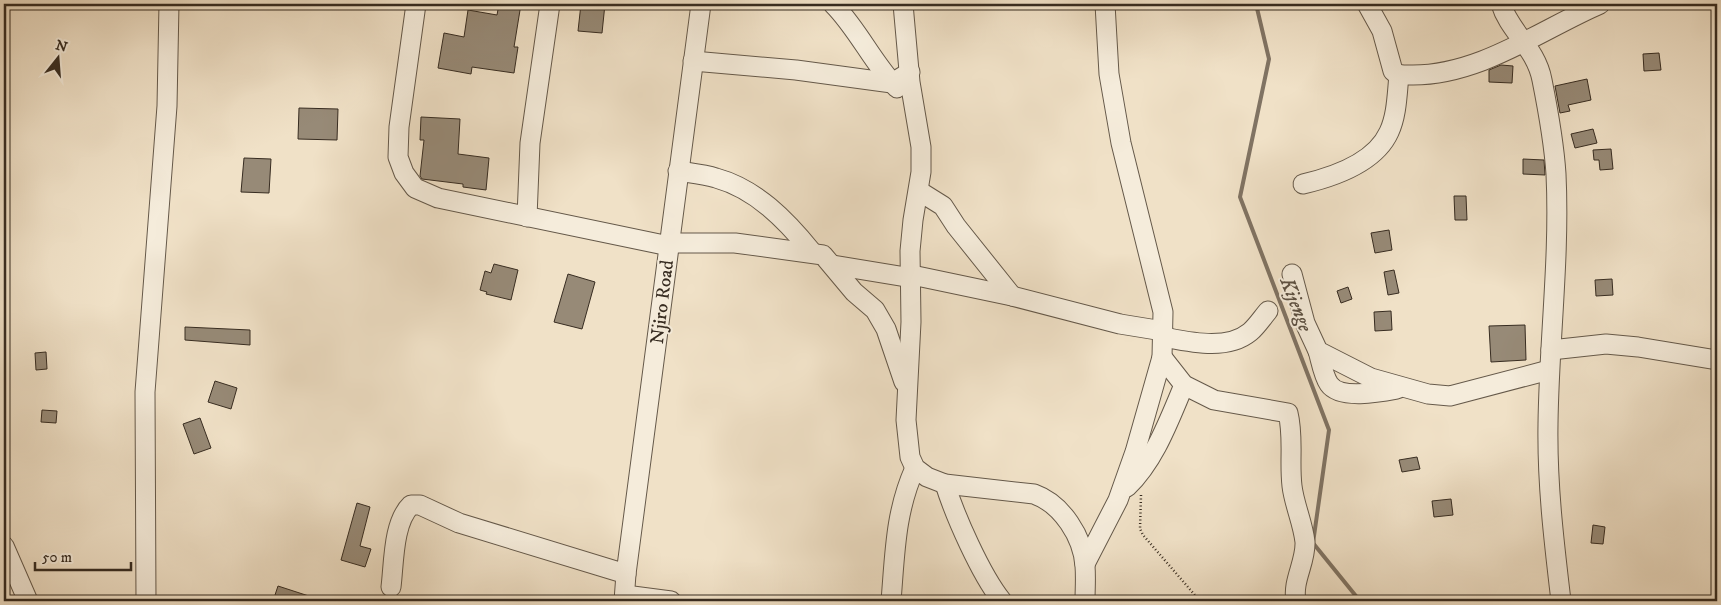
<svg xmlns="http://www.w3.org/2000/svg" width="1721" height="605" viewBox="0 0 1721 605" font-family="'IM FELL DW Pica',serif">
<style>
.lines{fill:none;stroke-linecap:round;stroke-linejoin:round}
.stream{stroke:#807363;stroke-width:4}
.building{fill:#978a77;stroke:#372c21}
.minor-casing{stroke:#65594a;stroke-width:21}
.path{stroke:#372c21;stroke-width:2.5;stroke-dasharray:1 2.5;stroke-linecap:butt}
.minor{stroke:#f5ecdb;stroke-width:19}
.labels{text-anchor:middle;stroke-width:4;stroke-linejoin:round;paint-order:stroke}
.street-label{font-size:19px;fill:#372c21;stroke:#f5ecdb}
.water-label{font-size:20px;font-style:italic;fill:#5c5042;stroke:#f5ecdb}
</style>
<rect width="100%" height="100%" fill="#f0e1c7"/>
<filter id="stains"><feTurbulence type="fractalNoise" baseFrequency=".004" numOctaves="4"/><feColorMatrix values="0 0 0 0 .2 0 0 0 0 .09 0 0 0 0 .02 0 0 0 .5 -.17"/></filter>
<radialGradient id="worn" r=".72"><stop offset=".6" stop-color="#630" stop-opacity="0"/><stop offset="1" stop-color="#630" stop-opacity=".3"/></radialGradient>
<g class="lines">
<!-- stream -->
<path class="stream" d="M1256 4 1269 59 1240 197 1329 430 1313 543 1360 601"/>
</g>
<!-- building -->
<g class="building">
<path d="M499 4H521L514 47H518L514 73 472 67 471 74 438 68 444 33 464 37 468 10 497 15Z"/>
<path d="M581 4H605L602 33 578 31Z"/>
<path d="M1659 53 1661 70 1644 71 1643 54Z"/>
<path d="M1501 65 1513 66 1512 83 1489 82V70Z"/>
<path d="M1587 79 1591 100 1568 105 1570 111 1560 113 1555 86Z"/>
<path d="M299 108 338 109 337 140 298 139Z"/>
<path d="M421 117 460 119 458 154 489 158 486 190 463 187V184L422 179 420 176 424 140H420Z"/>
<path d="M1593 129 1597 143 1575 148 1571 134Z"/>
<path d="M1611 149 1613 169 1600 170 1599 160H1594L1593 150Z"/>
<path d="M244 158 271 159 269 193 241 192Z"/>
<path d="M1523 159 1544 160 1545 175 1523 174Z"/>
<path d="M1454 196H1466L1467 220H1455Z"/>
<path d="M1389 230 1392 250 1375 253 1371 233Z"/>
<path d="M494 264 518 270 511 300 486 294 487 292 480 290 485 271 491 273Z"/>
<path d="M1394 270 1399 293 1388 295 1384 272Z"/>
<path d="M568 274 595 282 582 329 554 322Z"/>
<path d="M1612 279 1613 295 1596 296 1595 280Z"/>
<path d="M1348 287 1352 299 1341 303 1337 291Z"/>
<path d="M1391 311 1392 330 1375 331 1374 312Z"/>
<path d="M1525 325 1526 360 1491 362 1489 326Z"/>
<path d="M185 327 250 330V345L185 340Z"/>
<path d="M46 352 47 369 36 370 35 353Z"/>
<path d="M215 381 237 388 231 409 208 402Z"/>
<path d="M42 410 57 411 56 423 41 422Z"/>
<path d="M200 418 211 448 194 454 183 424Z"/>
<path d="M1417 457 1420 469 1402 472 1399 460Z"/>
<path d="M1451 499 1453 515 1434 517 1432 501Z"/>
<path d="M357 503 370 507 360 546 371 549 365 567 341 560Z"/>
<path d="M1593 525 1605 527 1603 544 1591 543Z"/>
<path d="M278 586 318 599 317 601H273Z"/>
</g>
<g class="lines">
<defs>
<g id="minor">
<path d="M416 4 399 127 398 157 404 173 415 188 438 198 669 246"/>
<path d="M833 4C858 29 872 62 897 88"/>
<path d="M903 4 910 82 921 147V172L913 220 910 251 911 322 906 420 910 457 915 468 927 477 945 484 1034 494C1062 504 1083 537 1085 566 1086 578 1085 590 1085 601"/>
<path d="M1367 4 1382 31 1393 71C1398 76 1404 75 1411 75 1479 76 1540 30 1600 4"/>
<path d="M1501 4C1509 31 1536 48 1542 80 1548 110 1554 143 1556 174 1560 257 1549 340 1548 424 1547 484 1554 542 1561 601"/>
<path d="M693 61 796 70 892 83 910 72"/>
<path d="M678 171C690 173 703 174 716 178 756 189 786 220 812 252"/>
<path d="M1303 184C1333 177 1375 163 1389 132 1397 115 1397 94 1399 75"/>
<path d="M919 191 943 206 956 226 1012 296"/>
<path d="M527 217 530 143 550 4"/>
<path d="M669 243H735L823 255 854 292 875 310 886 329 904 382"/>
<path d="M833 265 912 278"/>
<path d="M1292 274 1305 323 1318 351 1371 378 1428 394 1450 396 1549 370"/>
<path d="M912 275 1012 296 1120 324 1163 331"/>
<path d="M1163 337C1190 342 1227 351 1250 332 1257 326 1262 318 1268 311"/>
<path d="M1551 350 1606 344 1638 347 1717 360"/>
<path d="M1318 351C1321 361 1323 375 1329 384 1340 400 1381 392 1397 389"/>
<path d="M1162 357 1184 385 1214 400 1288 413C1294 437 1289 461 1292 486 1294 504 1303 523 1305 542 1306 562 1292 581 1296 601"/>
<path d="M945 484C955 516 981 575 1002 601"/>
<path d="M1127 487C1155 460 1169 420 1184 385"/>
<path d="M4 546 28 601"/>
<path d="M1085 564 1118 500 1135 452 1162 357 1163 312 1121 143 1109 74 1105 4"/>
<path d="M391 587C394 563 393 522 411 505H420L459 523 626 574"/>
<path d="M625 595 671 601"/>
<path d="M146 601 145 392 167 106 169 4"/>
<path d="M624 601 626 574 701 4"/>
<path d="M891 601C895 554 895 512 915 468"/>
</g>
</defs>
<!-- minor casing -->
<use href="#minor" class="minor-casing"/>
<!-- path -->
<path class="path" d="M1141 495 1140 529 1143 535 1200 601"/>
<!-- minor -->
<use href="#minor" class="minor"/>
</g>
<g class="labels">
<!-- street labels -->
<g class="street-label">
<text transform="translate(661 302) rotate(-83)" y="7">Njiro Road</text>
</g>
<!-- water labels -->
<g class="water-label">
<text transform="translate(1297 304) rotate(69)" y="7">Kijenge</text>
</g>
</g>
<!-- margin -->
<rect width="1721" height="605" fill="none" stroke="#f0e1c7" stroke-width="20"/>
<rect x="5" y="5" width="1711" height="595" fill="none" stroke="#372c21" stroke-width="2.5"/>
<rect x="10" y="10" width="1701" height="585" fill="none" stroke="#372c21"/>
<!-- north arrow -->
<g transform="translate(58 58) rotate(17)" stroke="#f5ecdb" stroke-width="4" paint-order="stroke">
<path d="M0-4L9 19L0 12L-9 19Z" fill="#372c21"/>
<text y="-8" font-size="14" font-weight="bold" text-anchor="middle" fill="#372c21">N</text>
</g>
<!-- scale -->
<path d="M35 562v8h96v-8" fill="none" stroke="#372c21" stroke-width="2.5"/>
<text x="42" y="562" font-size="15" fill="#372c21" stroke="#f5ecdb" stroke-width="4" paint-order="stroke">50 m</text>
<rect width="100%" height="100%" filter="url(#stains)"/>
<rect width="100%" height="100%" fill="url(#worn)"/>
</svg>
